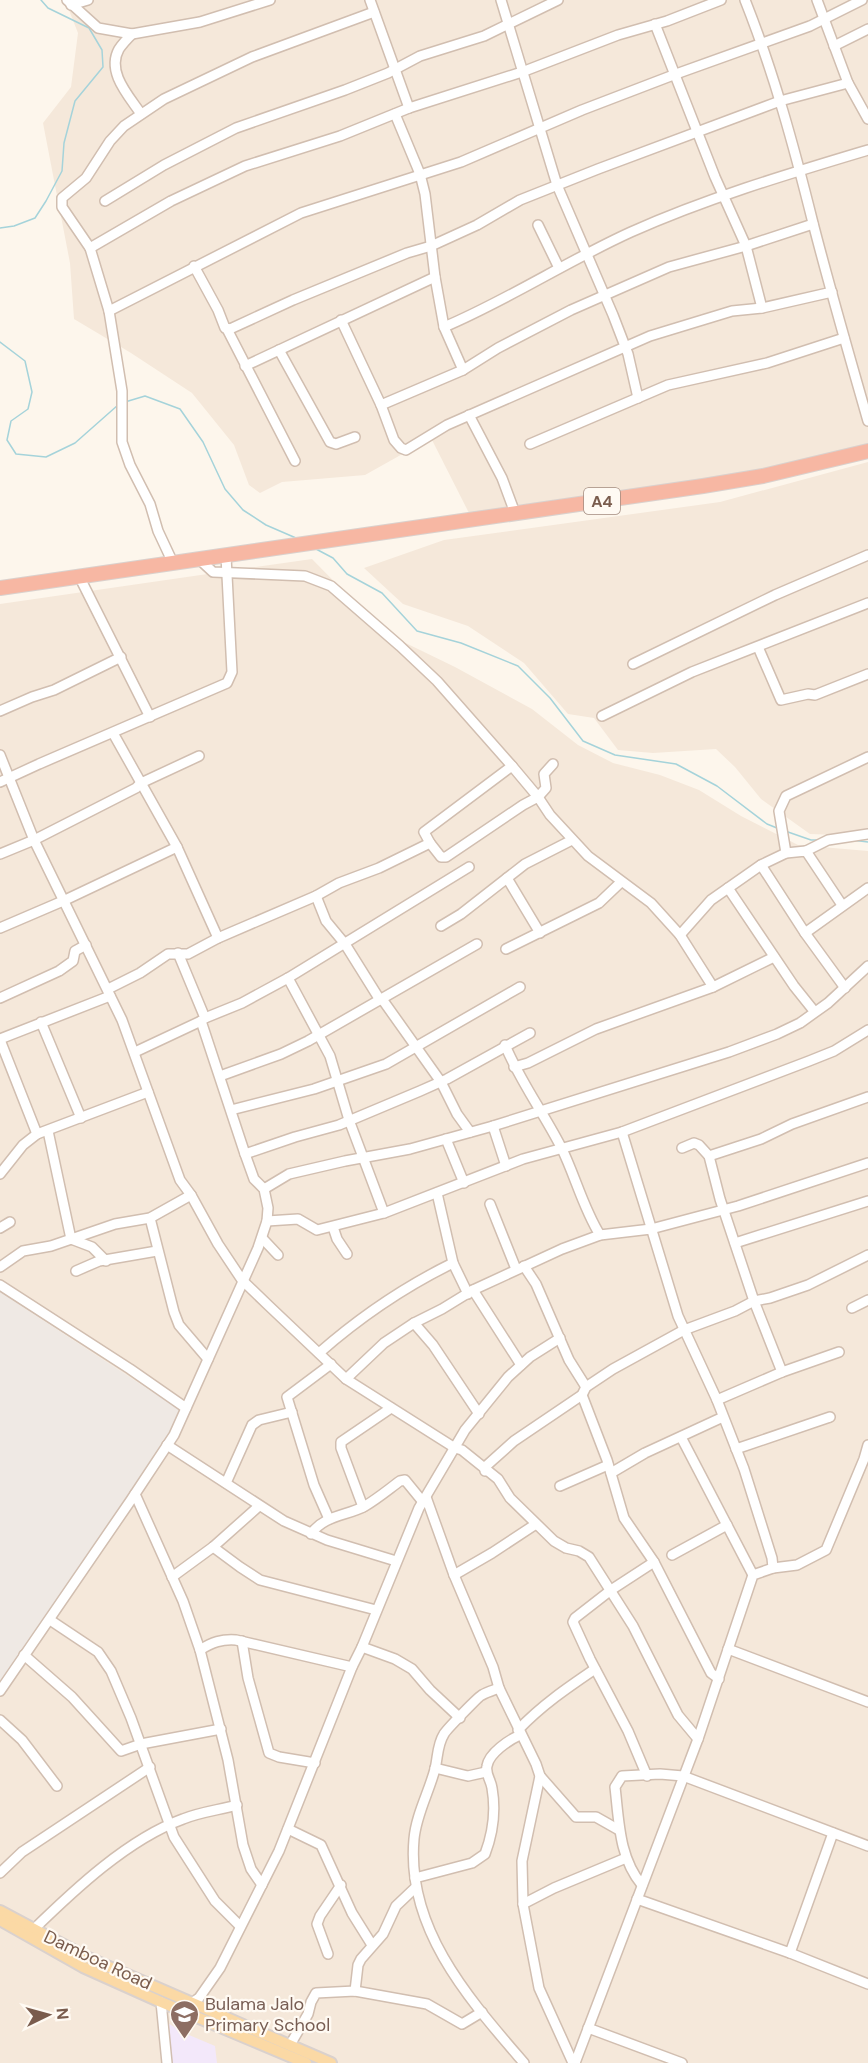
<svg xmlns="http://www.w3.org/2000/svg" width="868" height="2063" viewBox="0 0 868 2063" font-family="'DM Sans',sans-serif">
<style>
.residential{fill:#f5e8da}
.industrial{fill:#efe9e4}
.education{fill:#f3e8fa}
.lines{fill:none;stroke-linecap:round;stroke-linejoin:round}
.stream{stroke:#a5d3da;stroke-width:1.5}
.minor-casing{stroke:#d1beb0;stroke-width:12}
.major-casing{stroke:#dad1cd;stroke-width:14}
.highway-casing{stroke:#dad1cd;stroke-width:16}
.minor{stroke:#fff;stroke-width:9}
.major{stroke:#fbd9a5;stroke-width:10}
.highway{stroke:#f7b7a3;stroke-width:14}
.labels{text-anchor:middle;stroke-width:4.5;stroke-linejoin:round;paint-order:stroke}
.shield{fill:#fffaf3;stroke:#a28b7f;stroke-width:1.5}
.shield-label{font-size:16px;font-weight:bold;fill:#7a5c4d}
.street-label{font-size:18px;fill:#7a5c4d;stroke:#fffaf3}
.education-label{font-size:18px;fill:#785e54;stroke:#fffaf3;text-anchor:start}
</style>
<rect width="100%" height="100%" fill="#fdf6ec"/>
<!-- residential -->
<g class="residential">
<path d="M65 0H868V447L702 485 518 505 471 517 431 438 365 475 282 482 260 493 249 485 234 445 192 393 131 353 74 319 70 263 43 123 71 87 78 33Z"/>
<path d="M868 462V836L810 834 761 799 735 767 716 749 653 753 618 750 594 718 568 714 524 663 468 626 403 604 364 568 444 540 720 502Z"/>
<path d="M312 559 385 633 455 667 532 709 578 745 613 763 660 775 699 790 741 816 798 845 868 851V2063H0V1692L183 1412 0 1292V604Z"/>
</g>
<!-- industrial -->
<path class="industrial" d="M0 1292 183 1412 0 1692Z"/>
<!-- education -->
<path class="education" d="M168 2023 182 2032 215 2046 217 2063H171Z"/>
<g class="lines">
<!-- stream -->
<g class="stream">
<path d="M0 228 14 226 35 218 46 201 62 171 64 143 75 101 103 67 102 50 89 28 48 8 41 0"/>
<path d="M0 342 25 361 32 392 28 409 11 421 7 440 16 454 46 457 75 443 118 405"/>
<path d="M125 402 145 396 180 409 203 442 225 489 243 510 266 525 296 538"/>
<path d="M316 549 333 558 347 574 382 593 417 631 461 643 518 666 550 698 583 741 615 755 676 764 717 786 767 824 777 828"/>
<path d="M788 832 811 840H820"/>
<path d="M852 840 868 842"/>
</g>
<defs>
<g id="minor">
<path d="M67 0 98 28 132 34 200 22 270 0"/>
<path d="M370 0 409 108"/>
<path d="M501 0 557 185 613 315 628 354 638 398"/>
<path d="M745 0C774 73 794 147 813 223 830 289 849 355 868 421"/>
<path d="M817 0 848 83 868 119"/>
<path d="M71 5 88 0"/>
<path d="M655 24 715 177 746 246 762 308"/>
<path d="M132 34C128 38 123 43 119 49 106 72 129 96 141 114"/>
<path d="M834 46 868 29"/>
<path d="M395 114 420 174 425 194 435 277 444 327 463 370"/>
<path d="M105 201 164 165 236 128 345 90 388 73 420 56 484 36 558 0"/>
<path d="M538 225 559 268"/>
<path d="M90 248 171 201 245 166 340 136 409 108 522 72 618 35 667 21 721 0"/>
<path d="M194 266 218 310 225 328 230 329 293 300 407 253 431 246 477 225 520 200 598 169 780 101 848 83"/>
<path d="M109 311 301 213 461 162 582 110 676 74 810 26 862 0"/>
<path d="M341 320 381 405 394 440 401 448 406 450 447 425 650 336 732 311 762 308 832 292"/>
<path d="M444 327C508 300 567 261 631 232 707 198 788 174 868 150"/>
<path d="M227 329 295 461"/>
<path d="M279 350 330 442 336 444 355 437"/>
<path d="M245 366 435 277"/>
<path d="M381 405 463 370 498 348 571 310 669 267 746 246 813 224"/>
<path d="M469 415 502 478 515 513"/>
<path d="M530 444 668 385 767 363 844 338"/>
<path d="M199 559 213 572 305 576 331 586 400 646 437 681 512 766"/>
<path d="M173 563 158 531 150 504 130 465 122 442V391L109 311 90 248 62 207V198L86 178 110 141 124 126 164 99 252 57 374 12"/>
<path d="M79 576 150 717"/>
<path d="M758 647 781 700 808 694 815 695 868 674"/>
<path d="M633 664 775 595 868 555"/>
<path d="M0 711 32 697 54 690 121 657"/>
<path d="M602 716 692 672 868 603"/>
<path d="M113 733 177 847 218 938"/>
<path d="M0 755 34 840 122 1020 180 1180 191 1195 218 1244 242 1280 269 1306 346 1379 455 1448 462 1450 498 1479 510 1498 554 1541 566 1548 579 1551 589 1557 633 1626 678 1715 698 1739"/>
<path d="M0 782 39 764 227 683 232 672 226 556"/>
<path d="M430 843 424 832 512 766 538 797 546 788 544 774 553 764"/>
<path d="M806 851 828 840 868 834"/>
<path d="M786 853 779 811 786 796 868 757"/>
<path d="M0 854 34 840 136 788 141 783 199 756"/>
<path d="M761 865 805 933 845 988"/>
<path d="M507 878 540 933"/>
<path d="M728 888 794 986 814 1011"/>
<path d="M316 896 326 921 345 944 380 1000"/>
<path d="M441 926 461 914 525 864 572 840"/>
<path d="M0 928 63 901 177 847"/>
<path d="M805 933 868 888"/>
<path d="M680 935 711 900 761 865 786 853 806 851 842 905"/>
<path d="M506 949 599 903 621 882"/>
<path d="M288 978 330 1056 349 1120 384 1213"/>
<path d="M108 989 140 973 168 954H188L218 938 316 896 339 883 379 868 430 843 441 857H446L523 805 538 797 550 815 588 856 651 903 680 935 713 987"/>
<path d="M0 998 59 971 73 961 75 951 86 945"/>
<path d="M382 999 441 1082 457 1114 470 1132"/>
<path d="M205 1018 242 1003 288 978 469 867"/>
<path d="M41 1022 81 1118"/>
<path d="M0 1039 110 996"/>
<path d="M0 1040 37 1134"/>
<path d="M505 1045C520 1081 543 1112 561 1147 575 1175 583 1208 600 1235"/>
<path d="M135 1052 201 1021"/>
<path d="M514 1067 528 1063 596 1029 713 987 774 957"/>
<path d="M220 1076 281 1054 308 1041 477 944"/>
<path d="M231 1110 314 1089 386 1064 520 987"/>
<path d="M493 1126 506 1166"/>
<path d="M48 1131 71 1239 92 1247 106 1261"/>
<path d="M446 1139 464 1183"/>
<path d="M682 1148 694 1143 699 1145 709 1156 720 1199 754 1301 782 1372"/>
<path d="M245 1154 295 1137 339 1125 420 1091 447 1079 530 1033"/>
<path d="M709 1156 761 1139 792 1124 868 1097"/>
<path d="M0 1174 23 1145 37 1134 148 1092"/>
<path d="M264 1189 289 1174 345 1161 410 1149 493 1126 729 1052 777 1034 800 1023 828 1003 868 966"/>
<path d="M437 1193 453 1263 468 1294"/>
<path d="M490 1204 516 1269"/>
<path d="M150 1218 174 1312 179 1325 208 1359"/>
<path d="M267 1221 298 1219 317 1230 384 1213 523 1159 622 1132 809 1061 834 1051 868 1030"/>
<path d="M333 1227 337 1239 347 1254"/>
<path d="M0 1228 10 1222"/>
<path d="M262 1238 278 1255"/>
<path d="M735 1243 868 1201"/>
<path d="M524 1266 536 1284 569 1360 586 1387"/>
<path d="M0 1267 23 1251 51 1246 115 1224 150 1218 191 1195"/>
<path d="M76 1271 99 1261 157 1251"/>
<path d="M0 1285 130 1369 186 1408"/>
<path d="M473 1290 521 1365"/>
<path d="M852 1308 868 1300"/>
<path d="M414 1323 433 1345 479 1414"/>
<path d="M319 1353C360 1317 404 1287 453 1263"/>
<path d="M346 1379 384 1343 414 1323 442 1309 473 1290 562 1249 600 1235 651 1229 738 1206 868 1163"/>
<path d="M582 1395 607 1460 624 1518 654 1562 711 1673 719 1679"/>
<path d="M717 1400 782 1372 839 1352"/>
<path d="M681 1437 753 1575"/>
<path d="M167 1445 284 1521 327 1540 396 1561"/>
<path d="M736 1449 830 1417"/>
<path d="M485 1471V1467L514 1441 582 1395 586 1387 613 1369 684 1330 735 1311 754 1301 770 1298 808 1285 868 1255"/>
<path d="M611 1473 645 1453 723 1417"/>
<path d="M226 1483 252 1425 259 1420 292 1412"/>
<path d="M560 1486 608 1465"/>
<path d="M135 1494 183 1601 200 1650 228 1760 243 1845 251 1869 262 1885"/>
<path d="M426 1497 454 1575 493 1667 499 1688 536 1764 540 1776 522 1861 523 1904 539 1988 573 2063"/>
<path d="M363 1507 341 1448V1442L391 1408"/>
<path d="M329 1519 314 1485 287 1397 331 1364"/>
<path d="M311 1534C324 1515 347 1516 365 1506 377 1499 389 1489 400 1481L405 1480 423 1502"/>
<path d="M213 1547 240 1567 260 1580 376 1610"/>
<path d="M672 1555 727 1525"/>
<path d="M773 1568 797 1565 826 1550 864 1459 868 1445"/>
<path d="M454 1575 492 1553 536 1524"/>
<path d="M172 1577 213 1547 259 1506"/>
<path d="M50 1620 98 1652 111 1671 131 1718 174 1837 215 1901 240 1926"/>
<path d="M242 1641 248 1678 269 1753 279 1757 315 1763"/>
<path d="M362 1647 395 1659 412 1669 430 1690 460 1718"/>
<path d="M728 1649 868 1702"/>
<path d="M200 1650C212 1642 222 1639 236 1640L352 1667"/>
<path d="M24 1655 72 1697 121 1751 141 1744 221 1729"/>
<path d="M499 1688C494 1690 487 1692 482 1695 479 1696 446 1730 444 1734 437 1745 438 1757 435 1769 429 1792 416 1815 414 1839 406 1929 469 1999 524 2063"/>
<path d="M0 1691 131 1500 174 1435 258 1248 267 1221 268 1208 264 1189 254 1179 245 1154 201 1021 205 1018 178 953"/>
<path d="M0 1720 22 1740 57 1786"/>
<path d="M518 1730C542 1705 567 1688 595 1669"/>
<path d="M435 1768 468 1776 486 1772"/>
<path d="M540 1776 576 1817H596L619 1830"/>
<path d="M647 1776 628 1731 590 1659 573 1622 575 1618 611 1590 654 1562"/>
<path d="M288 1829 321 1845 352 1913 372 1945"/>
<path d="M0 1873 22 1852 150 1767"/>
<path d="M415 1878 472 1863 485 1854C493 1833 496 1811 492 1788 491 1780 485 1774 487 1766 489 1753 509 1740 520 1735"/>
<path d="M642 1885C619 1858 619 1821 615 1787L622 1776 660 1774 683 1776 868 1846"/>
<path d="M637 1899 790 1953 868 1984"/>
<path d="M523 1904 554 1888 626 1858"/>
<path d="M33 1930C74 1890 128 1839 183 1819 200 1812 219 1810 237 1805"/>
<path d="M790 1953 833 1833"/>
<path d="M328 1954 317 1924 320 1916 341 1885"/>
<path d="M355 1991 358 1965 361 1959 383 1934 396 1906 416 1887"/>
<path d="M161 2002 167 2063"/>
<path d="M192 2003 199 1998 220 1968 279 1851 352 1667 362 1647 419 1508 465 1430 508 1377 530 1357 560 1338"/>
<path d="M588 2028 682 2063"/>
<path d="M290 2045 308 2014 311 2002 316 1993 355 1991 427 2004 462 2024 482 2012"/>
<path d="M575 2063 698 1739 753 1575 773 1568 772 1558 744 1469 717 1400 678 1316 622 1132"/>
</g>
<g id="major">
<path d="M0 1911 86 1957 331 2063"/>
<path d="M0 1920 83 1967 161 2002 306 2063"/>
</g>
<path id="highway" d="M0 588 703 486 763 476 868 451"/>
</defs>
<!-- minor casing -->
<use href="#minor" class="minor-casing"/>
<!-- major casing -->
<use href="#major" class="major-casing"/>
<!-- highway casing -->
<use href="#highway" class="highway-casing"/>
<!-- minor -->
<use href="#minor" class="minor"/>
<!-- major -->
<use href="#major" class="major"/>
<!-- highway -->
<use href="#highway" class="highway"/>
</g>
<!-- icons -->
<defs>
<symbol id="school-pin" viewBox="-11 -11 22 30"><path d="M0 17L-7.5 6A9.5 9.5 0 1 1 7.5 6Z" fill="#8d6e63" stroke="#fffaf3"/><path d="M0-5L7-2L0 1L-7-2ZM-4 1L0 2.5L4 1V4Q0 6-4 4Z" fill="#fff"/></symbol>
</defs>
<g fill-rule="evenodd">
<use href="#school-pin" x="168" y="1998" width="33" height="45"/>
</g>
<g class="labels">
<!-- shield labels -->
<rect class="shield" x="584" y="488" width="36" height="26" rx="4.5"/>
<g class="shield-label">
<text x="602" y="507">A4</text>
</g>
<!-- street labels -->
<g class="street-label">
<text transform="translate(98 1960) rotate(25)" y="6">Damboa Road</text>
</g>
<!-- education labels -->
<g class="education-label">
<text x="205" y="2010">Bulama Jalo<tspan x="205" dy="21">Primary School</tspan></text>
</g>
</g>
<!-- north arrow -->
<g transform="translate(48 2015) rotate(85)" stroke="#fffaf3" stroke-width="4.5" paint-order="stroke">
<path d="M0-4.5L10 22L0 15L-10 22Z" fill="#7a5c4d"/>
<text y="-9" font-size="16" font-weight="bold" text-anchor="middle" fill="#7a5c4d">N</text>
</g>
</svg>
